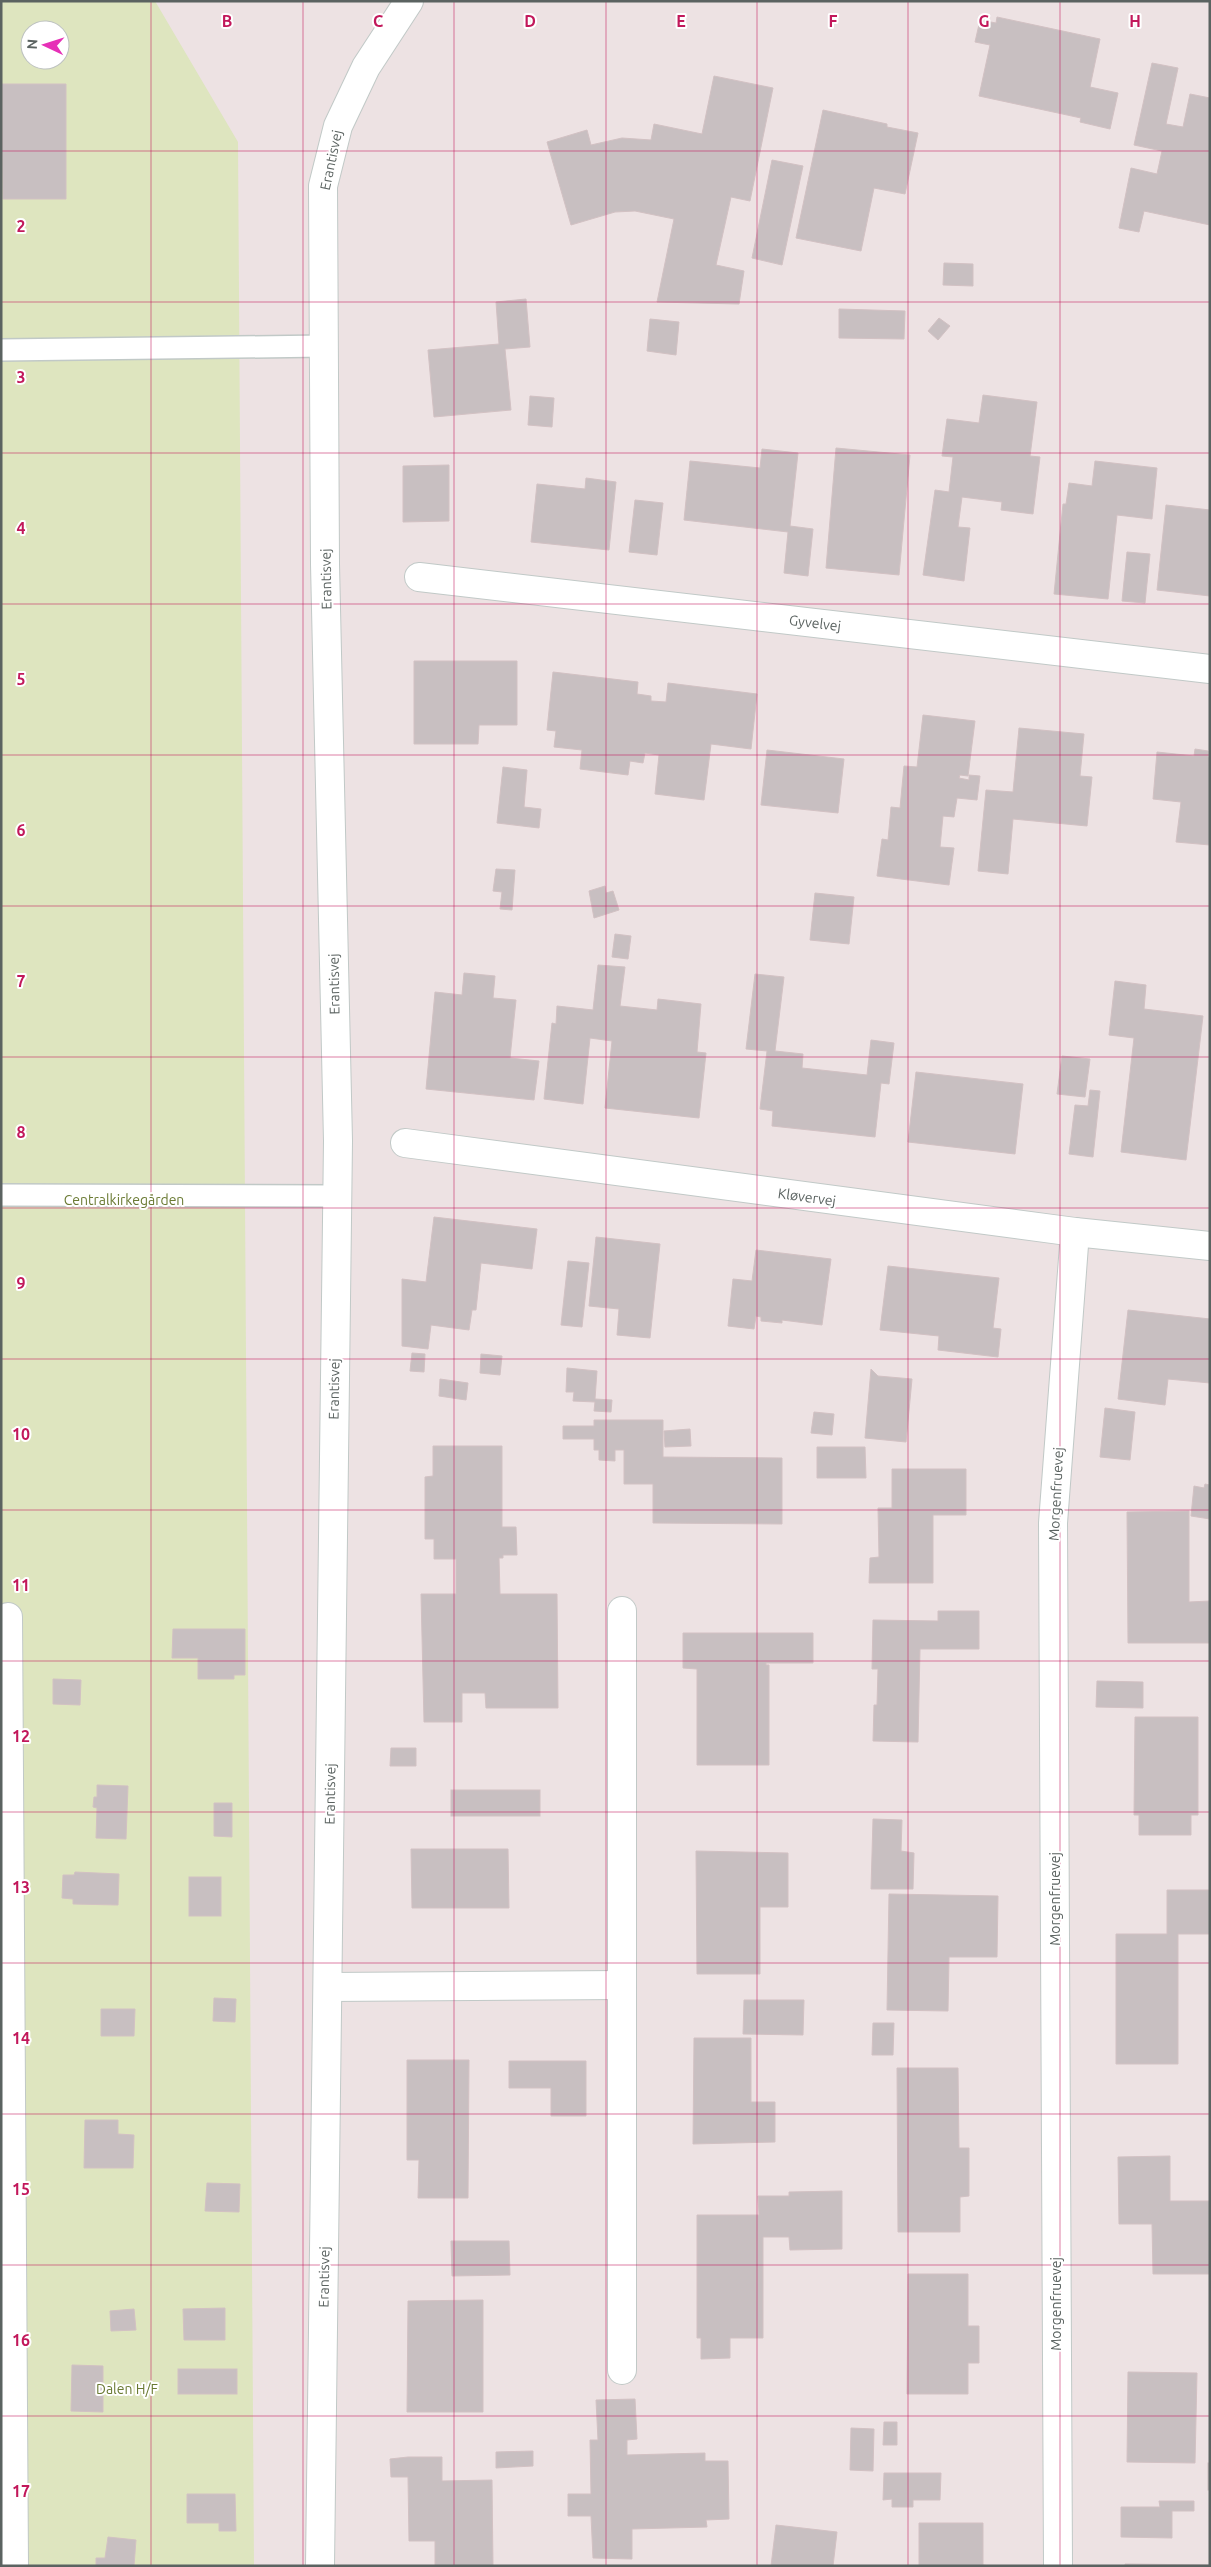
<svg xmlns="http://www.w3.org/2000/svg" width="1211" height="2567" viewBox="0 0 1211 2567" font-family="Ubuntu,sans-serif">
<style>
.green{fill:#dee5bf;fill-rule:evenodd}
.building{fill:#c8bfc1;stroke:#d2c1c3}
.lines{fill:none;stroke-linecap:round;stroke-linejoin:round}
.service-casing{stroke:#c1c9c7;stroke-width:24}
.minor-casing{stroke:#c1c9c7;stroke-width:30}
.service{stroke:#fff;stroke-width:21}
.minor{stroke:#fff;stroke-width:28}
.grid{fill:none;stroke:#c2185b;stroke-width:1;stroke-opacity:0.55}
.labels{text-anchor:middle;stroke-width:4;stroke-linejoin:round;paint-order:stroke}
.street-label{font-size:14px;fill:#5b6361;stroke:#fff}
.park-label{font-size:14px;fill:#6a7a33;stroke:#fff}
.grid-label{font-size:16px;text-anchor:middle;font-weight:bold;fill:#c2185b;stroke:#fff;stroke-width:4;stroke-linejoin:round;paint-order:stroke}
</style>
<rect width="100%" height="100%" fill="#ede2e3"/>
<!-- green -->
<path class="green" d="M1 1H155L238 142 254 2566H1ZM30 30H60V60H30Z"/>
<!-- building -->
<g class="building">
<path d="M997 17 1100 39 1090 87 1118 93 1110 129 1080 122 1081 118 979 96 990 45 975 42 980 20 996 23Z"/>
<path d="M1152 63 1178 68 1166 124 1183 127 1190 94 1210 98V225L1144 211 1139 232 1119 228 1131 168 1157 174 1162 151 1134 145Z"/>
<path d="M714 76 773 88 750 201 731 197 716 265 744 271 739 304 657 302 674 219 635 211 615 212 571 225 547 142 587 130 591 145 622 138 651 140 654 124 702 134Z"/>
<path d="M2 84H66V199H3Z"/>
<path d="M823 110 887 124V127L918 133 905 194 874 188 861 251 796 238Z"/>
<path d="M772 160 803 166 782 265 752 258Z"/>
<path d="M944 263 973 264V286L943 285Z"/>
<path d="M526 299 530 347 505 349 511 410 434 417 428 350 499 344 496 302Z"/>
<path d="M839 309 905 311 904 339 839 338Z"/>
<path d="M939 318 950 326 938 340 928 331Z"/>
<path d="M650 319 679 322 676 355 647 351Z"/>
<path d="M983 395 1037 402 1030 456 1040 457 1033 514 1001 510 1002 502 962 497 958 527 970 528 964 581 923 575 935 490 949 492 953 457 942 456 947 419 979 423Z"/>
<path d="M530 396 554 398 552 427 528 425Z"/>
<path d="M836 448 910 455 899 575 826 568Z"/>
<path d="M762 449 798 453 790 526 813 529 808 576 784 573 788 532 684 520 690 461 760 468Z"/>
<path d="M1095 461 1157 468 1152 519 1117 515 1108 599 1054 594 1063 504H1066L1069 483 1092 486Z"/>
<path d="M449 465V521L403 522V466Z"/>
<path d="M586 478 616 482 609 550 531 542 537 484 585 489Z"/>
<path d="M635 500 663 503 657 555 629 552Z"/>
<path d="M1166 505 1210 510V596L1157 590Z"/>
<path d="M1127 552 1150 554 1145 603 1122 601Z"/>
<path d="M414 661H517V725H479L478 744H414Z"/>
<path d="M553 672 638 682 637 694 651 696V701L666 702 668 683 757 694 751 749 711 744 704 800 655 794 659 755 645 753 643 763 630 761 628 775 580 769 582 750 554 747 556 731 547 730Z"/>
<path d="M923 715 975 721 968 776 960 775 959 778 969 780V775L980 776 977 800 957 798 954 817 943 816 940 847 954 848 949 885 877 876 882 839 888 840 891 807 900 808 904 766 917 767Z"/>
<path d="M1019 728 1084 734 1080 776 1092 777 1087 826 1013 819 1008 874 978 871 986 790 1013 792Z"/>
<path d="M1195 749 1208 751V757L1210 758V845L1176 842 1181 802 1153 799 1157 752 1194 756Z"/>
<path d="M767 750 844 759 838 813 761 805Z"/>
<path d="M503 767 527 770 524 807 541 809 539 828 497 823Z"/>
<path d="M496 869 515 870 512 910 500 909 502 892 493 891Z"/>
<path d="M605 886 606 893 613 891 619 910 594 918 589 891Z"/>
<path d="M815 893 854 897 849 944 810 940Z"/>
<path d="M615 934 631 936 628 959 612 957Z"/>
<path d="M598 965 625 967 620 1006 657 1010 658 999 701 1004 697 1052 706 1053 699 1118 605 1108 612 1041 590 1038 583 1104 544 1099 552 1023 556 1024 557 1006 593 1010Z"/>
<path d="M464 973 495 976 493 998 516 1000 510 1058 539 1061 534 1100 426 1089 435 992 462 995Z"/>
<path d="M755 974 784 977 775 1051 803 1054 802 1068 867 1075 871 1040 894 1043 889 1084 881 1083 875 1137 772 1126 773 1111 760 1109 767 1051 746 1049Z"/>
<path d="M1115 981 1146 985 1144 1009 1203 1016 1186 1160 1121 1152 1134 1038 1109 1035Z"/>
<path d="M1062 1056 1090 1059 1085 1097 1057 1094Z"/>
<path d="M916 1072 1023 1084 1015 1154 908 1142Z"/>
<path d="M1090 1090 1100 1091 1093 1157 1069 1154 1075 1105 1088 1106Z"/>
<path d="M434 1217 537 1229 532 1269 481 1263 476 1310H472L469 1330 431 1325 428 1349 402 1346V1279L426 1282Z"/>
<path d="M596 1237 660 1244 650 1338 617 1335 619 1309 589 1306Z"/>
<path d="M756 1250 831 1259 822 1325 782 1320V1323L761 1321V1317L756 1316 754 1329 728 1326 733 1279 752 1281Z"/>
<path d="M568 1261 589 1263 582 1327 561 1325Z"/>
<path d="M888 1266 999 1278 993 1328 1001 1329 998 1357 938 1350 939 1336 880 1330Z"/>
<path d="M1128 1310 1210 1319V1383L1168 1379 1165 1405 1118 1399Z"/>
<path d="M412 1353 425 1354 424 1372 410 1371Z"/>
<path d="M481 1354 502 1356 500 1375 480 1373Z"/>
<path d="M567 1368 597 1371 595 1399 612 1400 611 1412 594 1411 595 1402 573 1401 574 1392H566Z"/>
<path d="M871 1369 878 1376 912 1379 906 1442 865 1438Z"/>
<path d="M440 1379 468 1383 466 1400 439 1396Z"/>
<path d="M1105 1408 1135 1412 1130 1460 1100 1457Z"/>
<path d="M814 1412 834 1414 832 1435 811 1433Z"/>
<path d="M594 1420H663V1457L782 1458V1524L653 1523V1484H624V1450H615V1461L599 1460V1450H594V1439H563V1426H594Z"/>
<path d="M690 1429 691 1446 665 1447 664 1431Z"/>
<path d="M433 1446H502V1527H516L517 1555H503V1558H499L500 1594H557L558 1708H486L485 1693H462V1722H424L421 1594H456V1559H434V1539H425V1477L433 1476Z"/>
<path d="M817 1447H865L866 1478H817Z"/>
<path d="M892 1469H966V1515H933V1583H869L870 1558 879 1557 878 1508H892Z"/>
<path d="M1205 1484 1210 1485V1519L1191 1516 1194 1486 1204 1488Z"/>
<path d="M1189 1511V1602L1210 1601V1643H1128L1127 1512Z"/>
<path d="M938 1611H979V1649H920L918 1742 873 1741 874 1705H877L878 1669H872L873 1620 938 1621Z"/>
<path d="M173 1629H245V1675H234V1679H198V1658H172Z"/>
<path d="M683 1633H813V1663H766V1665H769V1765H697V1669L683 1668Z"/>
<path d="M53 1679 81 1680 80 1705 53 1704Z"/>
<path d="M1097 1681 1143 1682V1708L1096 1707Z"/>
<path d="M1135 1717H1198V1815H1191V1835H1139V1815H1134Z"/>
<path d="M391 1748H416V1766H390Z"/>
<path d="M97 1785 128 1786 126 1839 96 1838 97 1808 93 1807 94 1797H97Z"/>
<rect x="451" y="1790" width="89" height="26"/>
<path d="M214 1803H232V1837L214 1836Z"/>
<path d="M873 1819 902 1820 901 1851 914 1853 913 1889H871Z"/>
<path d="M411 1849H508L509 1908H412Z"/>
<path d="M696 1851 788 1853V1907H760V1974H697Z"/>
<path d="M75 1872 119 1874 118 1905 73 1904V1899L62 1898 63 1875H74Z"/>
<rect x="189" y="1877" width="32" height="39"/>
<path d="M1167 1890H1210V1934H1178V2064H1116V1934H1167Z"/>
<path d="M889 1894 998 1896 997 1957H949L948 2011 887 2010Z"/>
<path d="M214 1998 236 1999 235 2022 213 2021Z"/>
<path d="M744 2000H804L803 2035 743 2034Z"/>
<path d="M101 2009H135L134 2036H101Z"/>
<path d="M873 2023H894L893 2055H872Z"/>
<path d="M694 2038H751V2102H775V2142L693 2144Z"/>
<path d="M407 2060H469L468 2198H418L419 2160H407Z"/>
<path d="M509 2061H586V2116H551V2088H509Z"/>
<path d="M897 2068H958L959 2148H969V2196L960 2197V2232H898Z"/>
<path d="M85 2120H118V2134L134 2135 133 2168H84Z"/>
<path d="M1170 2156V2201H1210V2274H1153L1152 2224H1119L1118 2157Z"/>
<path d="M207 2183 240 2184 239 2212 205 2211Z"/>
<path d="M842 2191V2249L790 2250 789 2237H763V2338H730V2358L701 2359V2338H697V2215H759L758 2196H789V2192Z"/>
<path d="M451 2241H509L510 2275 452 2276Z"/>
<path d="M908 2274H968V2326H979V2363H968V2394H907Z"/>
<path d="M483 2300V2412H407L408 2301Z"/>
<path d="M225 2308V2340H184L183 2309Z"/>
<path d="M134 2309 136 2330 111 2331 110 2311Z"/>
<path d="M72 2365 103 2366V2412L71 2411Z"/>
<rect x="178" y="2369" width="59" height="25"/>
<path d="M1128 2372 1197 2373 1195 2463 1127 2462Z"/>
<path d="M635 2399 637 2439 627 2440V2455L705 2453V2461H728L729 2519 706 2520 707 2527 632 2529V2559L593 2558 591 2516H568V2494H591L590 2440H598L596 2400Z"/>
<path d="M884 2422H897V2445H883Z"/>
<path d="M851 2428 874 2429 873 2471 850 2470Z"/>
<path d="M533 2451V2466L496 2468V2452Z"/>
<path d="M408 2457H442V2481L492 2480 493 2566H435V2541H409L408 2477H391L390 2459Z"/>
<rect x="1208" y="2463" width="2" height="27"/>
<path d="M884 2473H941L940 2500H913V2507H892V2499L883 2500Z"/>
<path d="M187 2494H235L236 2531H219V2523H187Z"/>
<path d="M1159 2501H1194V2511H1172V2538L1121 2537V2507H1160Z"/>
<path d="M919 2523H983V2565L990 2566H919Z"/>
<path d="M776 2525 837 2532 833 2566H771Z"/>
<path d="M108 2537 136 2540 134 2566H96V2558H105Z"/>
<path d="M1125 2564 1210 2565V2566H1125Z"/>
</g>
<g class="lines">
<defs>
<g id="service">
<path d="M1 350 325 346"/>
<path d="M1 1195 336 1196"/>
</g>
<g id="minor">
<path d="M419 577 1210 669"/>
<path d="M405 1143 1075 1232 1210 1246"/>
<path d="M622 1611V2370"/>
<path d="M8 1617 14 2566"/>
<path d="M328 1987 622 1985"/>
<path d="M320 2566 338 1141 325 564 323 186 338 126 366 67 409 1"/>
<path d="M1058 2566 1053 1523 1075 1232"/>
</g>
</defs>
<!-- service casing -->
<use href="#service" class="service-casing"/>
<!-- minor casing -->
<use href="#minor" class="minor-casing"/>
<!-- service -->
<use href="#service" class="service"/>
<!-- minor -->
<use href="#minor" class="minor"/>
</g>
<!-- grid -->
<path class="grid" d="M151 1V2566M303 1V2566M454 1V2566M606 1V2566M757 1V2566M908 1V2566M1060 1V2566M1 151H1210M1 302H1210M1 453H1210M1 604H1210M1 755H1210M1 906H1210M1 1057H1210M1 1208H1210M1 1359H1210M1 1510H1210M1 1661H1210M1 1812H1210M1 1963H1210M1 2114H1210M1 2265H1210M1 2416H1210"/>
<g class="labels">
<!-- street labels -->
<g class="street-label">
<text transform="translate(331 160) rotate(-78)" y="5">Erantisvej</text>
<text transform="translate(326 579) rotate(-91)" y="5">Erantisvej</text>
<text transform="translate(815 623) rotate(7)" y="5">Gyvelvej</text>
<text transform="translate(334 984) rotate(-91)" y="5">Erantisvej</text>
<text transform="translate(807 1197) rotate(8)" y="5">Kløvervej</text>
<text transform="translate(334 1389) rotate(-89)" y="5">Erantisvej</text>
<text transform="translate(1056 1494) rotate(-87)" y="5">Morgenfruevej</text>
<text transform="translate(330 1794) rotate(-89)" y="5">Erantisvej</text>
<text transform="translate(1055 1899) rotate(-90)" y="5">Morgenfruevej</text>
<text transform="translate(324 2277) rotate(-89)" y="5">Erantisvej</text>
<text transform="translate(1056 2304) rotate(-90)" y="5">Morgenfruevej</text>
</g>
<!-- park labels -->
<g class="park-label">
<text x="124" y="1205">Centralkirkegården</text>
<text x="127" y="2394">Dalen H/F</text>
</g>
</g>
<g class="grid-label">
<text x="227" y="27">B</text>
<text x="378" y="27">C</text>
<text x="530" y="27">D</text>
<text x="681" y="27">E</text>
<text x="833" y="27">F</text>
<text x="984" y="27">G</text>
<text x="1135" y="27">H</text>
<text x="21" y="232">2</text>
<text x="21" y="383">3</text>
<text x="21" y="534">4</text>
<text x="21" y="685">5</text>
<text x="21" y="836">6</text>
<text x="21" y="987">7</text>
<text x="21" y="1138">8</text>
<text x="21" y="1289">9</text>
<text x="21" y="1440">10</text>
<text x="21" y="1591">11</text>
<text x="21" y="1742">12</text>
<text x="21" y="1893">13</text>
<text x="21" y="2044">14</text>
<text x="21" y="2195">15</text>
<text x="21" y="2346">16</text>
<text x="21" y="2497">17</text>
</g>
<!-- border -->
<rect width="1211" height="2567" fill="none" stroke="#5b6361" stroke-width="5"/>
<!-- north arrow -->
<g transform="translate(45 45) rotate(274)"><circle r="24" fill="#ffffff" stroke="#bdc1c0"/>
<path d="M0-4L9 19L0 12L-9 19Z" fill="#e630b7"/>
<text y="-8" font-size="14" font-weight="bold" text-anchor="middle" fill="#5b6361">N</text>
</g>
</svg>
